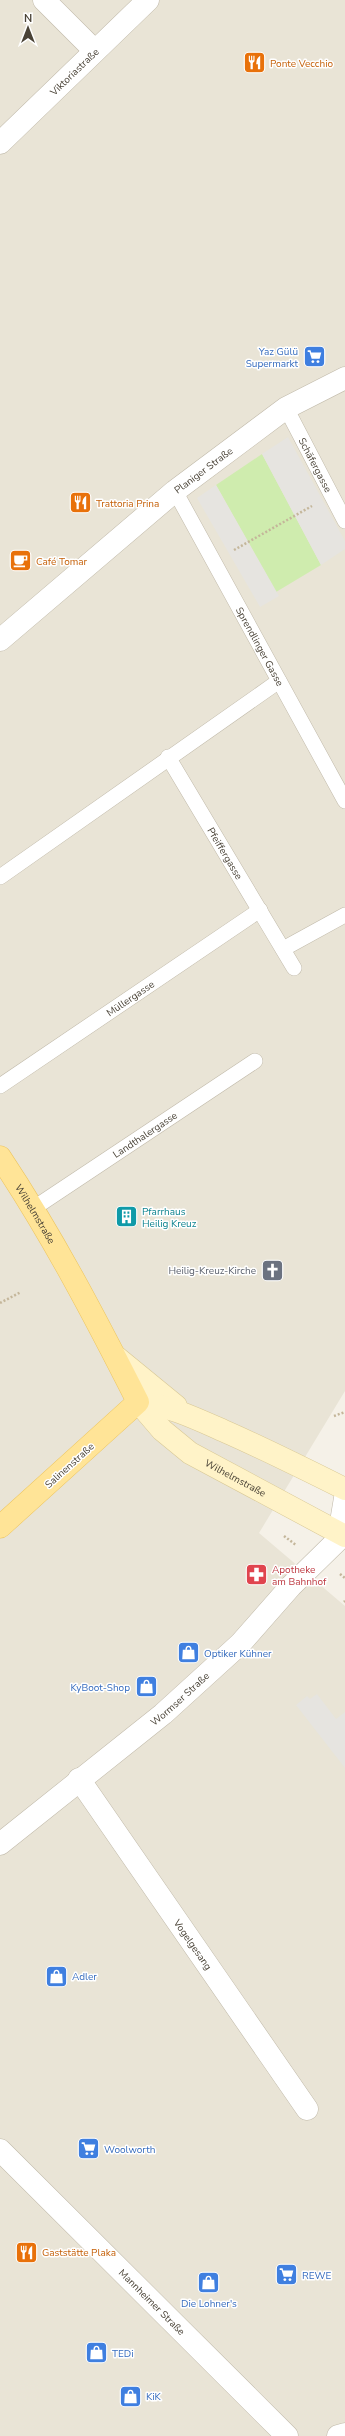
<svg xmlns="http://www.w3.org/2000/svg" width="345" height="2436" viewBox="0 0 345 2436" font-family="'Nunito Sans',sans-serif">
<style>
.residential{fill:#e9e4d6}
.green{fill:#cfecae}
.parking{fill:#e6e4e0}
.lines{fill:none;stroke-linecap:round;stroke-linejoin:round}
.service-casing{stroke:#c1baaa;stroke-width:16}
.pedestrian-casing{stroke:#c1baaa;stroke-width:23}
.minor-casing{stroke:#c1baaa;stroke-width:23}
.tertiary-casing{stroke:#c1baaa;stroke-width:23}
.secondary-casing{stroke:#d8c895;stroke-width:23}
.primary-casing{stroke:#edc55e;stroke-width:23}
.path{stroke:#c4b69a;stroke-width:2.5;stroke-dasharray:2 2;stroke-linecap:butt}
.service{stroke:#fff;stroke-width:15}
.pedestrian{stroke:#fff;stroke-width:22}
.minor{stroke:#fff;stroke-width:22}
.tertiary{stroke:#fff;stroke-width:22}
.secondary{stroke:#fff3c8;stroke-width:22}
.primary{stroke:#ffe497;stroke-width:22}
.labels{text-anchor:middle;stroke-width:3;stroke-linejoin:round;paint-order:stroke}
.food-label{font-size:10px;fill:#c56008;stroke:#fff;text-anchor:start}
.street-label{font-size:10px;fill:#494236;stroke:#fff}
.shop-label{font-size:10px;fill:#366cbe;stroke:#fff;text-anchor:start}
.culture-label{font-size:10px;fill:#0d838f;stroke:#fff;text-anchor:start}
.worship-label{font-size:10px;fill:#5b616d;stroke:#fff;text-anchor:end}
.health-label{font-size:10px;fill:#be3a42;stroke:#fff;text-anchor:start}
</style>
<rect width="100%" height="100%" fill="#f5f1e8"/>
<!-- residential -->
<path class="residential" d="M0 0H345V1391L259 1533 345 1606V2436H0Z"/>
<!-- green -->
<path class="green" d="M262 454 321 565 276 592 216 485Z"/>
<!-- parking -->
<g class="parking">
<path d="M288 437 345 541V549L321 565 262 454Z"/>
<path d="M216 485 279 596 260 607 197 498Z"/>
<path d="M317 1694 336 1719 345 1712V1768L296 1705 307 1696 310 1699Z"/>
</g>
<g class="lines">
<defs>
<g id="service">
<path id="s1" d="M286 408 345 521"/>
<path id="s2" d="M175 491 345 801"/>
<path id="s3" d="M168 757 294 968"/>
<path d="M0 877 279 681"/>
<path d="M283 949 345 915"/>
<path id="s4" d="M0 1086 260 910"/>
<path id="s5" d="M34 1208 255 1061"/>
</g>
<g id="pedestrian">
<path id="s6" d="M79 1779 307 2109"/>
<path id="s7" d="M0 1844 163 1714 240 1644 291 1586 343 1535"/>
<path id="s8" d="M0 2150 287 2436"/>
</g>
<g id="minor">
<path d="M44 0 94 50"/>
<path d="M338 2436 345 2434"/>
</g>
<g id="tertiary">
<path id="s9" d="M0 143 148 0"/>
<path id="s10" d="M0 640 175 491 286 408 345 378"/>
<path d="M343 1535 341 1522 345 1498"/>
</g>
<g id="secondary">
<path d="M115 1356 176 1406"/>
<path id="s11" d="M138 1402 162 1430 190 1453 345 1536"/>
<path d="M138 1402C168 1405 197 1419 224 1431 265 1449 305 1469 345 1489"/>
</g>
<g id="primary">
<path id="s12" d="M0 1157C52 1235 96 1319 138 1402L0 1527"/>
</g>
</defs>
<!-- service casing -->
<use href="#service" class="service-casing"/>
<!-- pedestrian casing -->
<use href="#pedestrian" class="pedestrian-casing"/>
<!-- minor casing -->
<use href="#minor" class="minor-casing"/>
<!-- tertiary casing -->
<use href="#tertiary" class="tertiary-casing"/>
<!-- secondary casing -->
<use href="#secondary" class="secondary-casing"/>
<!-- primary casing -->
<use href="#primary" class="primary-casing"/>
<!-- path -->
<g class="path">
<path d="M234 550 312 506"/>
<path d="M0 1303 21 1292"/>
<path d="M334 1416 345 1412"/>
<path d="M284 1536 296 1545"/>
<path d="M340 1574 345 1578"/>
<path d="M344 1602 345 1601"/>
</g>
<!-- service -->
<use href="#service" class="service"/>
<!-- pedestrian -->
<use href="#pedestrian" class="pedestrian"/>
<!-- minor -->
<use href="#minor" class="minor"/>
<!-- tertiary -->
<use href="#tertiary" class="tertiary"/>
<!-- secondary -->
<use href="#secondary" class="secondary"/>
<!-- primary -->
<use href="#primary" class="primary"/>
</g>
<!-- icons -->
<defs>
<symbol id="restaurant-square" viewBox="-11 -11 22 22"><rect x="-9" y="-9" width="18" height="18" rx="4" fill="#e8710a" stroke="#fff"/><path d="M-5-6h1v4h1v-4h1v4h1v-4h1v5L-1.5 .5V6h-2V.5L-5-1ZM5-6V6H3V1.5H1.5Q1.5-4 5-6Z" fill="#fff"/></symbol>
<symbol id="supermarket-square" viewBox="-11 -11 22 22"><rect x="-9" y="-9" width="18" height="18" rx="4" fill="#3f7fe0" stroke="#fff"/><path d="M-6-5.5h2.5l.6 2H6L4.5 2H-2.5L-4.4-4H-6ZM-1.5 3.2a1.3 1.3 0 1 0 .1 0ZM3 3.2a1.3 1.3 0 1 0 .1 0Z" fill="#fff"/></symbol>
<symbol id="cafe-square" viewBox="-11 -11 22 22"><rect x="-9" y="-9" width="18" height="18" rx="4" fill="#e8710a" stroke="#fff"/><path d="M-5.5-4.5H6V0H3Q3 3.5 0 3.5H-2.5Q-5.5 3.5-5.5 0ZM3-3.2v2h1.7v-2ZM-6 4.5H4V6H-6Z" fill="#fff"/></symbol>
<symbol id="building-square" viewBox="-11 -11 22 22"><rect x="-9" y="-9" width="18" height="18" rx="4" fill="#0f9aa8" stroke="#fff"/><path d="M-4-6H4V6H1V3H-1V6H-4ZM-2.5-4.3h1.7v1.8h-1.7ZM.8-4.3h1.7v1.8H.8ZM-2.5-1h1.7V.8h-1.7ZM.8-1h1.7V.8H.8Z" fill="#fff"/></symbol>
<symbol id="church-square" viewBox="-11 -11 22 22"><rect x="-9" y="-9" width="18" height="18" rx="4" fill="#6b7280" stroke="#fff"/><path d="M-1.2-6h2.4v3.5h3.3v2.4h-3.3V6h-2.4V-.1h-3.3v-2.4h3.3Z" fill="#fff"/></symbol>
<symbol id="pharmacy-square" viewBox="-11 -11 22 22"><rect x="-9" y="-9" width="18" height="18" rx="4" fill="#e0444e" stroke="#fff"/><path d="M-2-6h4v4h4v4h-4v4h-4v-4h-4v-4h4Z" fill="#fff"/></symbol>
<symbol id="shop-square" viewBox="-11 -11 22 22"><rect x="-9" y="-9" width="18" height="18" rx="4" fill="#3f7fe0" stroke="#fff"/><path d="M-5-2.5h2.3a2.7 3.5 0 0 1 5.4 0H5L5.5 6h-11ZM-1.5-2.5h3a1.5 2.3 0 0 0-3 0Z" fill="#fff"/></symbol>
</defs>
<g fill-rule="evenodd">
<use href="#restaurant-square" x="242" y="50" width="25" height="25"/>
<use href="#supermarket-square" x="302" y="344" width="25" height="25"/>
<use href="#restaurant-square" x="68" y="490" width="25" height="25"/>
<use href="#cafe-square" x="8" y="548" width="25" height="25"/>
<use href="#building-square" x="114" y="1204" width="25" height="25"/>
<use href="#church-square" x="260" y="1258" width="25" height="25"/>
<use href="#pharmacy-square" x="244" y="1562" width="25" height="25"/>
<use href="#shop-square" x="176" y="1640" width="25" height="25"/>
<use href="#shop-square" x="134" y="1674" width="25" height="25"/>
<use href="#shop-square" x="44" y="1964" width="25" height="25"/>
<use href="#supermarket-square" x="76" y="2136" width="25" height="25"/>
<use href="#restaurant-square" x="14" y="2240" width="25" height="25"/>
<use href="#supermarket-square" x="274" y="2262" width="25" height="25"/>
<use href="#shop-square" x="196" y="2270" width="25" height="25"/>
<use href="#shop-square" x="84" y="2340" width="25" height="25"/>
<use href="#shop-square" x="118" y="2384" width="25" height="25"/>
</g>
<g class="labels">
<!-- food labels -->
<g class="food-label">
<text x="270" y="67">Ponte Vecchio</text>
<text x="96" y="507">Trattoria Prina</text>
<text x="36" y="565">Café Tomar</text>
<text x="42" y="2256">Gaststätte Plaka</text>
</g>
<!-- street labels -->
<g class="street-label">
<text dy="4" stroke="none"><textPath href="#s9" startOffset="103">Viktoriastraße</textPath></text>
<text dy="4" stroke="none"><textPath href="#s1" startOffset="64">Schäfergasse</textPath></text>
<text dy="4" stroke="none"><textPath href="#s10" startOffset="265">Planiger Straße</textPath></text>
<text dy="4" stroke="none"><textPath href="#s2" startOffset="177">Sprendlinger Gasse</textPath></text>
<text dy="4" stroke="none"><textPath href="#s3" startOffset="112">Pfeiffergasse</textPath></text>
<text dy="4" stroke="none"><textPath href="#s4" startOffset="157">Müllergasse</textPath></text>
<text dy="4" stroke="none"><textPath href="#s5" startOffset="133">Landthalergasse</textPath></text>
<text dy="4" stroke="none"><textPath href="#s12" startOffset="67">Wilhelmstraße</textPath></text>
<text transform="translate(69 1465) rotate(-42)" y="4">Salinenstraße</text>
<text dy="4" stroke="none"><textPath href="#s11" startOffset="125">Wilhelmstraße</textPath></text>
<text dy="4" stroke="none"><textPath href="#s7" startOffset="231">Wormser Straße</textPath></text>
<text dy="4" stroke="none"><textPath href="#s6" startOffset="201">Vogelgesang</textPath></text>
<text dy="4" stroke="none"><textPath href="#s8" startOffset="215">Mannheimer Straße</textPath></text>
</g>
<!-- shop labels -->
<g class="shop-label">
<text x="298" y="355" text-anchor="end">Yaz Gülü<tspan x="298" dy="12">Supermarkt</tspan></text>
<text x="204" y="1657">Optiker Kühner</text>
<text x="130" y="1691" text-anchor="end">KyBoot-Shop</text>
<text x="72" y="1980">Adler</text>
<text x="104" y="2153">Woolworth</text>
<text x="302" y="2279">REWE</text>
<text x="209" y="2307" text-anchor="middle">Die Lohner's</text>
<text x="112" y="2357">TEDi</text>
<text x="146" y="2400">KiK</text>
</g>
<!-- culture labels -->
<g class="culture-label">
<text x="142" y="1215">Pfarrhaus<tspan x="142" dy="12">Heilig Kreuz</tspan></text>
</g>
<!-- worship labels -->
<g class="worship-label">
<text x="256" y="1274">Heilig-Kreuz-Kirche</text>
</g>
<!-- health labels -->
<g class="health-label">
<text x="272" y="1573">Apotheke<tspan x="272" dy="12">am Bahnhof</tspan></text>
</g>
</g>
<!-- north arrow -->
<g transform="translate(28 28)" stroke="#ffffff" stroke-width="3" paint-order="stroke">
<path d="M0-3L7 15L0 10L-7 15Z" fill="#494236"/>
<text y="-6" font-size="11" font-weight="bold" text-anchor="middle" fill="#494236">N</text>
</g>
</svg>
